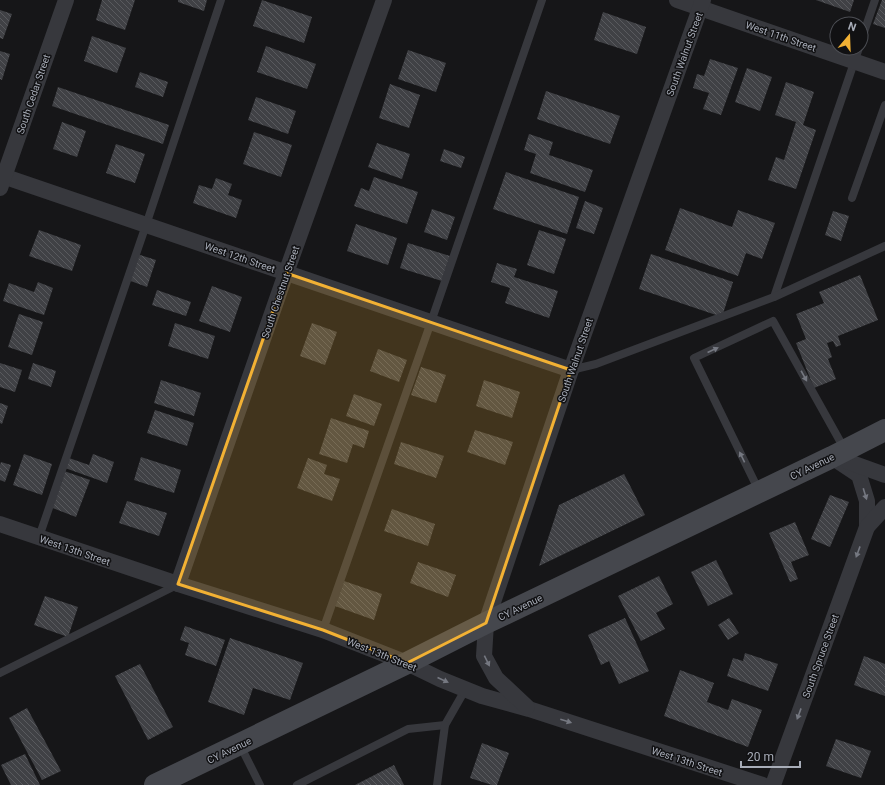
<svg xmlns="http://www.w3.org/2000/svg" width="885" height="785" viewBox="0 0 885 785" font-family="Roboto,sans-serif">
<style>
.building{fill:url(#building-back-hatch)}
.lines{fill:none;stroke-linecap:round;stroke-linejoin:round}
.lane{stroke:#37383d;stroke-width:8}
.street{stroke:#37383d;stroke-width:16}
.secondary{stroke:#45474d;stroke-width:22}
.oneway{fill:#757881}
.marked{fill:#f2b134;fill-opacity:0.2;stroke:#f2b134;stroke-width:3;stroke-linejoin:round}
.labels{text-anchor:middle;stroke-width:3;stroke-linejoin:round;paint-order:stroke}
.street-label{font-size:10px;fill:#a8adb8;stroke:#111113}
</style>
<defs>
<pattern id="building-back-hatch" width="6" height="6" patternUnits="userSpaceOnUse"><rect width="6" height="6" fill="#404145"/><path d="M-1 5l2 2M0 0l6 6M5-1l2 2" fill="none" stroke="#595a5e"/></pattern>
</defs>
<rect width="100%" height="100%" fill="#161618"/>
<!-- building -->
<g class="building">
<path d="M102 0H135L125 30 96 20Z"/>
<path d="M178 0H207L204 11 178 2Z"/>
<path d="M262 0 312 17 304 43 253 26Z"/>
<path d="M816 0H854L850 12Z"/>
<path d="M882 0H885V28L873 24Z"/>
<path d="M0 10 12 14 3 39 0 38Z"/>
<path d="M603 12 646 27 637 54 594 40Z"/>
<path d="M92 36 126 48 117 73 84 61Z"/>
<path d="M266 46 316 64 307 89 257 72Z"/>
<path d="M408 50 446 63 436 92 398 79Z"/>
<path d="M0 51 10 54 2 80 0 79Z"/>
<path d="M710 59 738 68 721 115 703 109 709 93 693 88 697 74 704 76Z"/>
<path d="M747 68 772 77 760 111 735 102Z"/>
<path d="M140 72 168 82 163 97 135 87Z"/>
<path d="M786 82 814 92 803 125 816 130 796 189 768 180 776 157 784 160 796 122 775 115Z"/>
<path d="M390 84 420 95 409 128 379 118Z"/>
<path d="M58 87 169 125 163 144 52 106Z"/>
<path d="M546 91 620 116 610 144 537 119Z"/>
<path d="M256 97 296 111 288 134 248 120Z"/>
<path d="M62 122 86 131 77 157 53 149Z"/>
<path d="M254 132 292 145 281 177 243 164Z"/>
<path d="M529 134 553 142 549 155 593 170 585 192 530 173 536 154 524 150Z"/>
<path d="M377 143 410 154 402 179 368 167Z"/>
<path d="M116 144 145 154 135 183 106 173Z"/>
<path d="M444 149 465 157 461 168 440 161Z"/>
<path d="M506 172 579 197 567 234 493 209Z"/>
<path d="M374 177 418 192 407 224 354 206 361 188 369 191Z"/>
<path d="M216 178 232 184 228 195 242 200 236 218 193 203 199 185 212 189Z"/>
<path d="M585 201 603 208 594 234 576 228Z"/>
<path d="M680 208 732 227 738 210 775 223 762 259 746 253 738 276 665 250Z"/>
<path d="M432 209 455 217 447 240 424 232Z"/>
<path d="M833 211 849 216 841 241 825 235Z"/>
<path d="M356 224 397 238 388 265 347 251Z"/>
<path d="M39 230 81 245 72 271 29 256Z"/>
<path d="M539 230 566 239 554 274 527 265Z"/>
<path d="M408 243 450 256 442 281 400 268Z"/>
<path d="M137 254 156 260 147 287 128 280Z"/>
<path d="M651 254 733 282 722 317 639 289Z"/>
<path d="M497 263 517 269 514 277 558 291 549 318 505 303 510 288 491 282Z"/>
<path d="M860 275 878 320 838 336 841 345 836 347 833 341 827 343 832 357 828 359 836 379 814 388 796 343 806 339 796 314 824 303 819 292Z"/>
<path d="M38 282 53 288 44 315 3 301 9 283 34 292Z"/>
<path d="M212 286 242 297 230 332 199 321Z"/>
<path d="M157 290 191 302 186 316 152 305Z"/>
<path d="M19 314 43 322 32 355 8 347Z"/>
<path d="M175 323 215 336 208 359 168 346Z"/>
<path d="M312 323 337 332 325 365 300 356Z"/>
<path d="M378 349 407 360 399 382 370 371Z"/>
<path d="M0 363 22 370 15 392 0 387Z"/>
<path d="M33 363 56 371 51 387 28 379Z"/>
<path d="M421 367 446 375 436 403 411 395Z"/>
<path d="M161 380 201 393 194 416 154 403Z"/>
<path d="M484 380 520 392 512 418 476 406Z"/>
<path d="M354 394 382 404 374 426 346 416Z"/>
<path d="M0 403 8 406 2 424 0 423Z"/>
<path d="M155 410 194 423 187 446 147 433Z"/>
<path d="M331 418 369 431 364 448 353 444 347 463 319 454Z"/>
<path d="M475 430 513 442 505 465 467 452Z"/>
<path d="M401 442 444 456 436 478 394 464Z"/>
<path d="M24 454 52 464 42 495 13 485Z"/>
<path d="M93 454 114 462 107 483 65 468 69 458 89 465Z"/>
<path d="M141 457 181 470 174 493 134 480Z"/>
<path d="M308 458 327 465 324 474 340 479 332 501 297 488Z"/>
<path d="M1 462 11 465 5 482 0 480V465Z"/>
<path d="M64 471 90 480 76 517 50 507Z"/>
<path d="M624 474 645 515 539 566 559 505Z"/>
<path d="M830 495 849 502 830 547 811 539Z"/>
<path d="M127 501 167 513 159 536 119 523Z"/>
<path d="M392 509 435 524 428 546 384 531Z"/>
<path d="M795 522 809 555 791 562 798 579 790 582 769 533Z"/>
<path d="M716 560 733 594 708 606 691 572Z"/>
<path d="M418 562 456 575 448 597 410 583Z"/>
<path d="M659 576 673 604 656 613 665 629 641 641 618 596Z"/>
<path d="M344 581 382 594 374 620 335 606Z"/>
<path d="M45 596 78 607 68 637 34 625Z"/>
<path d="M625 618 649 671 619 684 609 661 601 665 588 635Z"/>
<path d="M729 618 739 633 728 640 718 625Z"/>
<path d="M185 626 225 640 216 666 185 655 189 643 180 640Z"/>
<path d="M230 638 303 663 290 700 253 688 244 715 208 702Z"/>
<path d="M745 653 778 664 768 691 727 676 733 658 743 661Z"/>
<path d="M864 656 885 664V696L854 685Z"/>
<path d="M140 664 173 727 148 740 115 676Z"/>
<path d="M680 670 714 683 707 702 728 710 732 699 762 710 748 747 664 716Z"/>
<path d="M27 708 61 771 42 780 9 718Z"/>
<path d="M836 739 871 751 861 778 826 766Z"/>
<path d="M482 743 509 753 497 785H492L470 778Z"/>
<path d="M25 754 40 785H11L1 765Z"/>
<path d="M394 765 404 785H355Z"/>
</g>
<g class="lines">
<!-- lane -->
<g class="lane">
<path d="M861 41 875 0"/>
<path d="M852 198 885 105"/>
<path d="M774 297 859 48"/>
<path d="M571 370 596 364 774 297 885 246"/>
<path d="M759 491 694 358 773 321 845 450"/>
<path d="M39 537 146 225 221 0"/>
<path d="M323 630 431 322 542 0"/>
<path d="M0 673 177 585"/>
<path d="M240 745 260 785"/>
<path d="M297 785 408 729 445 725 465 690"/>
<path d="M437 785 445 725"/>
</g>
<!-- street -->
<g class="street">
<path d="M677 0 885 72"/>
<path d="M0 175 571 370"/>
<path d="M0 188 66 0"/>
<path d="M832 457 859 475 867 501V527"/>
<path d="M849 462 885 475"/>
<path d="M0 524 178 584 323 630 407 663 440 679 482 696 529 709 763 785"/>
<path d="M178 584 286 273 384 0"/>
<path d="M527 707 496 678 484 656 486 623 571 370 703 0"/>
<path d="M773 785 867 527 885 507"/>
</g>
<!-- secondary -->
<path class="secondary" d="M155 785 407 663 486 623 832 457 885 430"/>
</g>
<!-- one-way arrows -->
<defs><path id="oneway-solid" d="M-6-.8H1V-3.2L6.5 0L1 3.2V.8H-6Z"/></defs>
<g class="oneway">
<use href="#oneway-solid" transform="translate(713 350) rotate(-25)"/>
<use href="#oneway-solid" transform="translate(804 376) rotate(61)"/>
<use href="#oneway-solid" transform="translate(742 457) rotate(-116)"/>
<use href="#oneway-solid" transform="translate(865 494) rotate(73)"/>
<use href="#oneway-solid" transform="translate(858 552) rotate(110)"/>
<use href="#oneway-solid" transform="translate(487 661) rotate(64)"/>
<use href="#oneway-solid" transform="translate(443 680) rotate(24)"/>
<use href="#oneway-solid" transform="translate(799 714) rotate(110)"/>
<use href="#oneway-solid" transform="translate(566 721) rotate(18)"/>
</g>
<!-- marked area -->
<path class="marked" d="M286 273 571 370 486 623 407 663 323 630 178 584Z"/>
<g class="labels">
<!-- street labels -->
<g class="street-label">
<text transform="translate(781 36) rotate(19)" y="4">West 11th Street</text>
<text transform="translate(684 54) rotate(-70)" y="4">South Walnut Street</text>
<text transform="translate(33 94) rotate(-71)" y="4">South Cedar Street</text>
<text transform="translate(240 257) rotate(19)" y="4">West 12th Street</text>
<text transform="translate(280 292) rotate(-71)" y="4">South Chestnut Street</text>
<text transform="translate(575 360) rotate(-71)" y="4">South Walnut Street</text>
<text transform="translate(812 466) rotate(-26)" y="4">CY Avenue</text>
<text transform="translate(75 550) rotate(19)" y="4">West 13th Street</text>
<text transform="translate(520 607) rotate(-26)" y="4">CY Avenue</text>
<text transform="translate(382 654) rotate(22)" y="4">West 13th Street</text>
<text transform="translate(820 656) rotate(-70)" y="4">South Spruce Street</text>
<text transform="translate(229 750) rotate(-26)" y="4">CY Avenue</text>
<text transform="translate(687 761) rotate(18)" y="4">West 13th Street</text>
</g>
</g>
<!-- north arrow -->
<g transform="translate(849 36) rotate(19)"><circle r="19" fill="#111113" stroke="#4d4f55"/>
<path d="M0-3L7 15L0 10L-7 15Z" fill="#f2b134"/>
<text y="-6" font-size="11" font-weight="bold" text-anchor="middle" fill="#a8adb8">N</text>
</g>
<!-- scale -->
<path d="M741 761v6h59v-6" fill="none" stroke="#a8adb8" stroke-width="2"/>
<text x="747" y="761" font-size="12" fill="#a8adb8" stroke="#111113" stroke-width="3" paint-order="stroke">20 m</text>
</svg>
